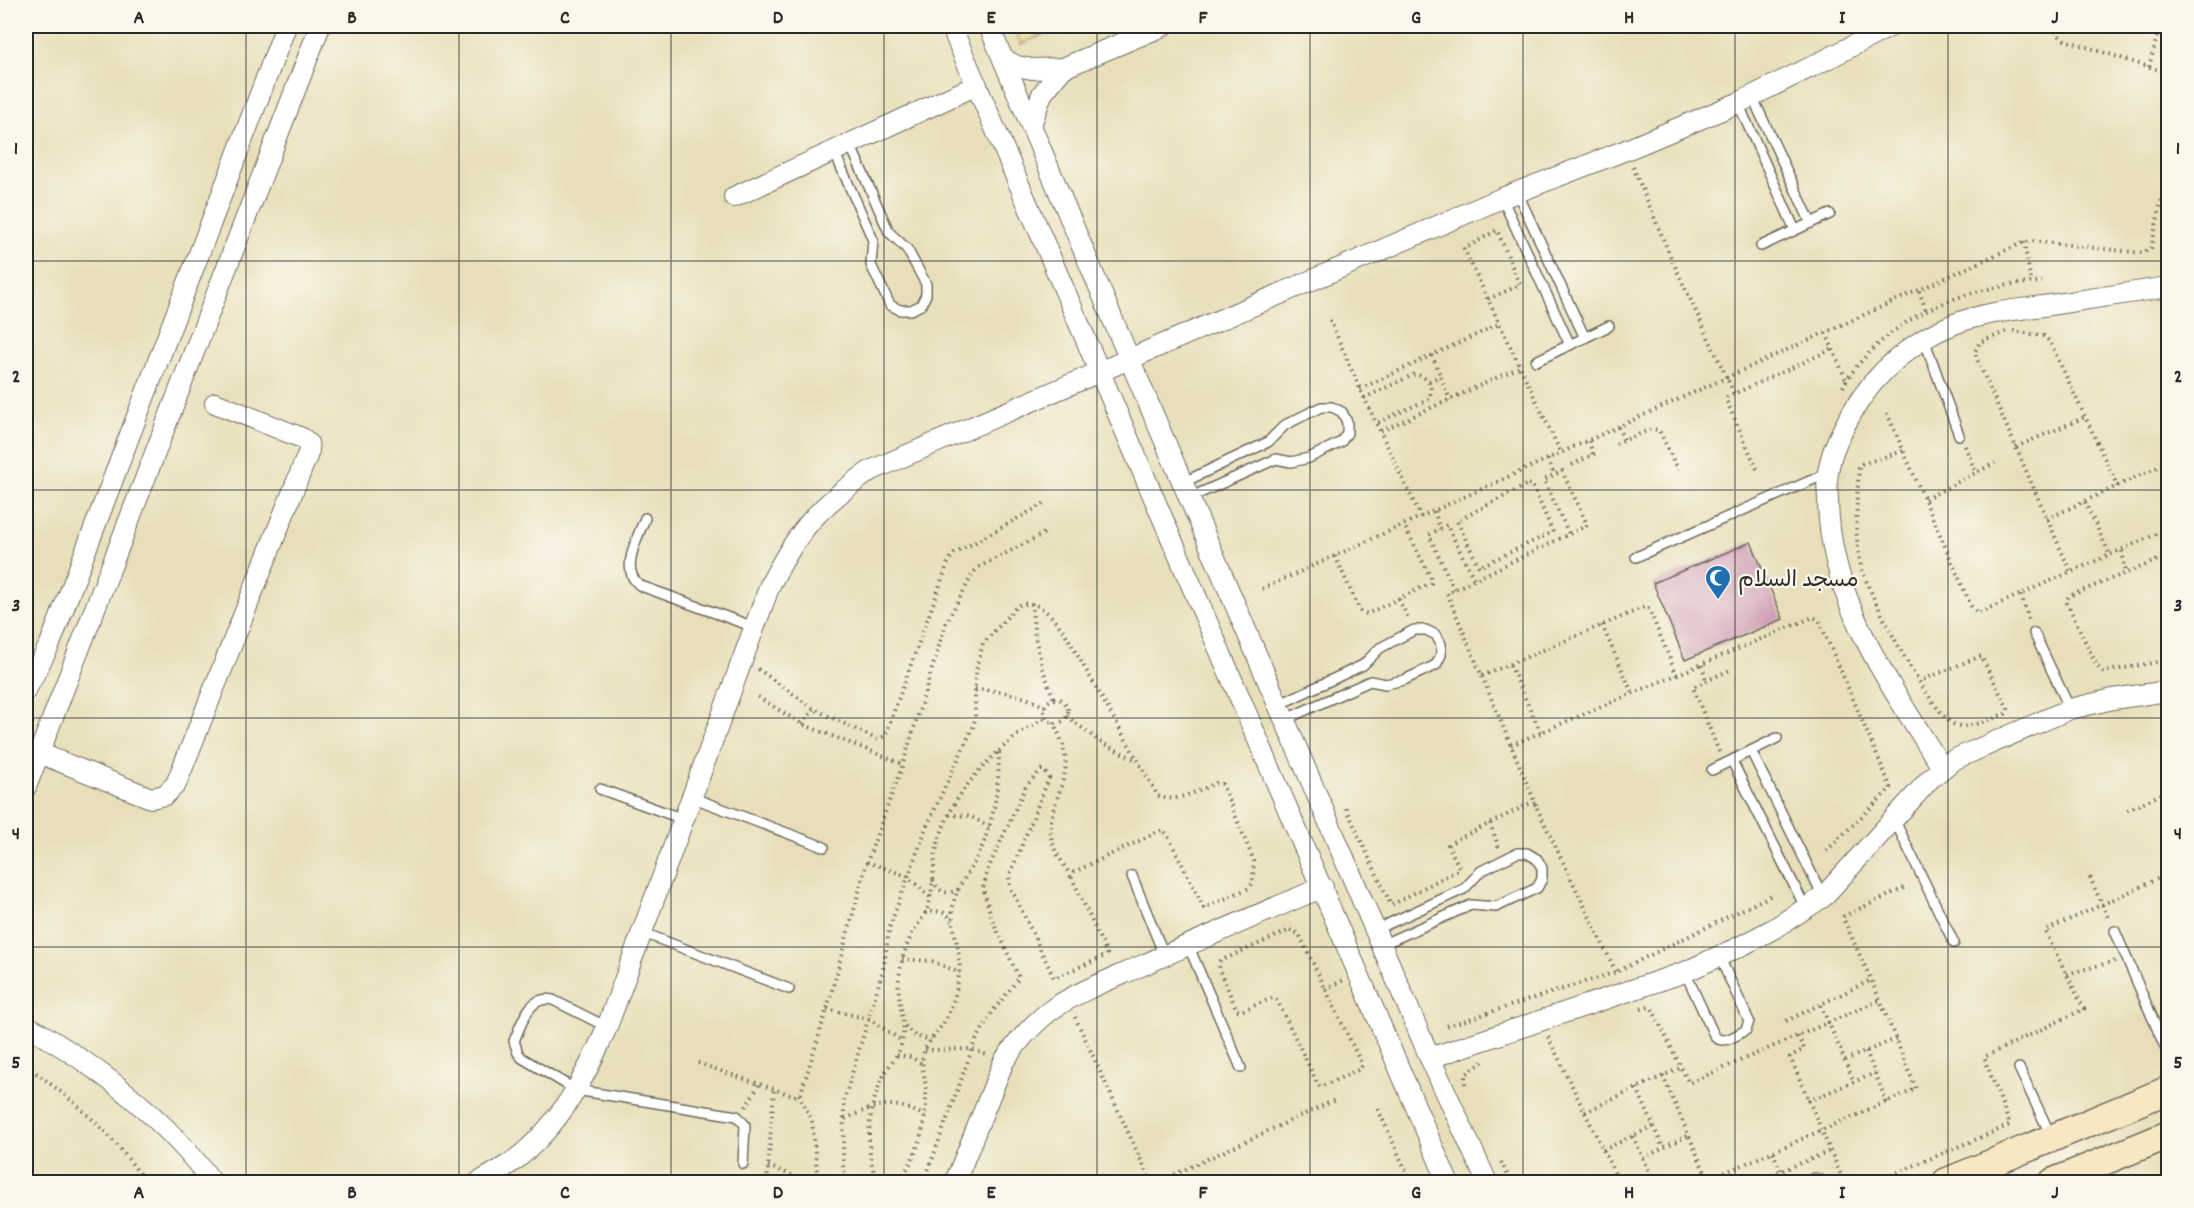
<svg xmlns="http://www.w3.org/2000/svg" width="2194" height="1208" viewBox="0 0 2194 1208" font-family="Dekko,'Playpen Sans Arabic',sans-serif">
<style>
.sand{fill:#eeda9e;stroke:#8c8264;stroke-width:1.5}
.building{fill:#ce9eb4}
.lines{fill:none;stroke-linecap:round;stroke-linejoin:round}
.lane-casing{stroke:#6d6a5d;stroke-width:12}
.street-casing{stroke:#6d6a5d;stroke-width:22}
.secondary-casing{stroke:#6d6a5d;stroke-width:30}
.path{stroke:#6d6a5d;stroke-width:4;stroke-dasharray:1.5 4.5;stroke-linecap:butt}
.lane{stroke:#fff;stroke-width:9}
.street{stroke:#fff;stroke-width:20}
.secondary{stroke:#f7e8c3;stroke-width:27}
.grid{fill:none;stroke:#2b2b2b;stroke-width:1.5;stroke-opacity:0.55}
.labels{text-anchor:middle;stroke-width:4.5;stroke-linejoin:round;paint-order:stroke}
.poi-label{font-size:22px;fill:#2b2b2b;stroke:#fbf7ec;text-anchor:start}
.neatline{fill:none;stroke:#2b2b2b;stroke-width:2}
.grid-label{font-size:20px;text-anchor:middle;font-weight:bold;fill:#2b2b2b}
</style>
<rect width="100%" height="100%" fill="#fbf7ec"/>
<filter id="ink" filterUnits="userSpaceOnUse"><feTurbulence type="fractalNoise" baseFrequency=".0167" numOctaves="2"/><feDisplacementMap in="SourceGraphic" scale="12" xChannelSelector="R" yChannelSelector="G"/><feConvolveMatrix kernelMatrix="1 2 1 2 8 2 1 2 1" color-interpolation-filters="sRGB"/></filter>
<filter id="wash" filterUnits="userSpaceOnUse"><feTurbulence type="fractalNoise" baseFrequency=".008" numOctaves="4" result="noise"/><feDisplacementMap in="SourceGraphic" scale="24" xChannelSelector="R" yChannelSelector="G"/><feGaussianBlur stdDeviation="1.35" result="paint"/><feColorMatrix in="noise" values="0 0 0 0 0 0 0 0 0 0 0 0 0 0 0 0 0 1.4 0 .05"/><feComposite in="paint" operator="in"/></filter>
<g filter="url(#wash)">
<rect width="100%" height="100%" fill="#e8dfba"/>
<!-- sand -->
<path class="sand" d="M1013 26H1064L1021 44Z"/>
<g id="blocks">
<!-- building -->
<path class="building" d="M1751 542 1783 619 1685 660 1653 583Z"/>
</g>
</g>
<g filter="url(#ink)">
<use href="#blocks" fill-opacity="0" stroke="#6d6a5d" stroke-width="1.5"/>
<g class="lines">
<defs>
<g id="lane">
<path d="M1752 96 1811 223"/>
<path d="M1738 103 1795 230"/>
<path d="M834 151 873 240 871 265 890 305 900 310H911L921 305 926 295V284L907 249 889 232 850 144"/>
<path d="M1517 192 1585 338"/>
<path d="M1502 198 1570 345"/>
<path d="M1761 246 1830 214"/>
<path d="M1924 339 1959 435"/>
<path d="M1536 361 1609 326"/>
<path d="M1182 483 1268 442 1285 425 1321 407H1332L1342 412 1347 422V433L1341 442 1309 458 1291 462 1276 459 1189 498"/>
<path d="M645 518C638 538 618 571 641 586L754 627"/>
<path d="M1636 557 1828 473"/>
<path d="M2034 633 2070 709"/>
<path d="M1278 705 1363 665 1380 648 1414 630H1426L1436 635 1441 644V655L1436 665 1404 680 1386 684 1370 681 1284 720"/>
<path d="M1751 751 1823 897"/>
<path d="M1732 761 1806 909"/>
<path d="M1712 770 1777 738"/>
<path d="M600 789 683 819"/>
<path d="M691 797 824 847"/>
<path d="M1894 819 1954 943"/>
<path d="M1132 876 1164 955"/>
<path d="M1375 930 1464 889 1481 871 1517 853H1527L1537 859 1542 868V879L1537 888 1496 907 1471 905 1381 945"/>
<path d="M2115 931 2168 1054"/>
<path d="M641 932 789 989"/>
<path d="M1188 945 1241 1068"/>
<path d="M1685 972 1715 1037C1725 1045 1736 1035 1746 1030L1749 1021 1719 956"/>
<path d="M607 1027 553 1000C529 994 522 1023 514 1041L518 1053 522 1058 576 1090 737 1116 745 1125 743 1164"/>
<path d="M2019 1068 2051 1136"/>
<path d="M1805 1182 1815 1178 1825 1182"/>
</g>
<g id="street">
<path d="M951 26 1448 1182"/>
<path d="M989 26 1129 358 1430 1058 1487 1182"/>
<path d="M1003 59 1017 66 1032 69 1063 68 1163 26"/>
<path d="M1031 125 1042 94 1063 68"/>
<path d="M734 197 977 85"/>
<path d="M26 690 50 644 286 26"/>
<path d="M39 753 151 798 165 795 176 784 309 451 308 443 302 438 215 403"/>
<path d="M1942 768C1890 683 1830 604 1828 501 1828 492 1826 482 1828 474 1830 452 1842 430 1853 411 1875 373 1913 340 1954 324 1983 313 2013 310 2043 306 2085 300 2127 293 2168 287"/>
<path d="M26 787 320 26"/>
<path d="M26 1025C96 1065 164 1117 212 1182"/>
<path d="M1430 1058 1685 972 1743 945 1775 928 1823 897 1930 779 1953 760 2070 709 2113 699 2168 691"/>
<path d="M479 1182C491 1175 504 1168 515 1160 559 1126 586 1077 607 1027L770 585C798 530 819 506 870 471L1502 198 1626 150 1738 103 1833 56 1891 26"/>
<path d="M955 1182 1004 1061C1018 1041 1034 1022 1054 1008 1081 990 1112 979 1141 966 1201 939 1262 913 1323 887"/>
</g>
<g id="secondary">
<path d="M1946 1182 2168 1090"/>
<path d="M2053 1182 2168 1135"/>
</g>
</defs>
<!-- lane casing -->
<use href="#lane" class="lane-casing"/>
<!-- street casing -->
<use href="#street" class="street-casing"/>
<!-- secondary casing -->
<use href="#secondary" class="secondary-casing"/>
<!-- path -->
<g class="path">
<path d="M2052 26 2058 35 2065 40 2168 73"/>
<path d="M2149 67 2160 26"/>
<path d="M1633 167 1672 260 1734 393"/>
<path d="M2024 242 2031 282"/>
<path d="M1919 291 1926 310"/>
<path d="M1488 299 1520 285 1497 230 1464 249 1561 453"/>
<path d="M1330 320 1360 389 1421 517"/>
<path d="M2013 331 2044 336 2050 342 2118 487"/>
<path d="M2006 332 1980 342 1975 351 1977 359 2071 573"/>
<path d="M1826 333 1846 380"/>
<path d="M1432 355 1450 400"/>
<path d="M1429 381 1441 376"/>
<path d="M1843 387C1850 373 1861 361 1871 351 1917 305 1979 285 2042 282"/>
<path d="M1360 389 1499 324"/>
<path d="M1364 398 1415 374C1428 377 1434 386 1429 399L1377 423"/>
<path d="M1887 413 1972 608 1978 613 2168 529"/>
<path d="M1618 427 1624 440"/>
<path d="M1381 431 1520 367"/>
<path d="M1589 441 1593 455"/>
<path d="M1616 444 1651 429 1659 430 1678 470"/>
<path d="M1965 446 1976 473"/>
<path d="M2016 447 2085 417"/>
<path d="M1903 451 1862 464 1859 468C1857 502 1853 536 1862 569 1869 595 1934 720 1956 725 1971 729 1991 718 2005 714L2008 709 1981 656 1920 681"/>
<path d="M1548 459 1554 475"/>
<path d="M1572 465 1598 452"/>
<path d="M1757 469 1726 400 1727 397 1833 349"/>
<path d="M1528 484 1532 485 1553 532 1479 567 1457 521Z"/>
<path d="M1925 499 1995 463"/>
<path d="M2085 502 2110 555"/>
<path d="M1435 511 1439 529"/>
<path d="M2047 519 2168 462"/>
<path d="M2122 551 2126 573"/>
<path d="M1335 556 1360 611 1367 614 1431 583V578L1404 525"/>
<path d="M2168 556 2069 596 2066 601 2097 666 2103 672 2168 660"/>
<path d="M1262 589 2024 242 2031 241 2143 253 2151 248 2168 171"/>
<path d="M1454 589 1429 535 1447 525 1474 579"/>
<path d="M2021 595 2030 623"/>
<path d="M1399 599 1409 620"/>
<path d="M1032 603C1033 638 1041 667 1054 699"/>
<path d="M1602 625 1633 695"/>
<path d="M1510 665 1541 733"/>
<path d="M1702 665 1706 680"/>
<path d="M758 669 814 709 874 738 878 739 885 736 949 560 954 554 1045 503"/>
<path d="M1482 676 1645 607 1649 609 1677 676"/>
<path d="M975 689C1001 691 1022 694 1045 707"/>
<path d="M758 697 802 724 903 764"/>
<circle cx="1056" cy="711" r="12"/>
<path d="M1067 716 1100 742 1136 760"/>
<path d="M1053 722C1062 739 1069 757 1064 776 1059 800 1045 818 1053 844 1056 855 1066 867 1071 877"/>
<path d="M802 724 814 709"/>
<path d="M1511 745 1813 617 1819 620 1891 788 1824 853"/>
<path d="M999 751 1016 736 1046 717"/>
<path d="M1719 752 1693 687 1732 669"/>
<path d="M1536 805 1447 593 1586 526 1587 524 1562 471 1544 480 1569 534"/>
<path d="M1346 808 1391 905 1458 870 1459 867 1448 845 1450 843 1531 803 1535 804 1616 972"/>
<path d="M2127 810 2168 791"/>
<path d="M949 815 970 816 989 827"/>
<path d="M1490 823 1499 848"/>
<path d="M867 862 907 876 930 897"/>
<path d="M2090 877 2109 920"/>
<path d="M933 880C939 893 948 896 960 888"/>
<path d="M925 913C936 910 946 910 952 921"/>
<path d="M1290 930 1299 934 1362 1065 1360 1069 1321 1087 1318 1085 1277 1000 1272 998 1241 1011 1237 1010 1219 969 1220 961Z"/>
<path d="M902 959 932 961 960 973"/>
<path d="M2067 974 2115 961"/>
<path d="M1325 989 1344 980"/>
<path d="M1821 1005 1854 1082"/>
<path d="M827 1009 869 1019 902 1041"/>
<path d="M1641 1009 1649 1007 1652 1009 1689 1083 1880 1000"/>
<path d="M1075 1017 1151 1182"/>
<path d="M1786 1021 1871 980"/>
<path d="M905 1026 915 1036 931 1040"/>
<path d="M1447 1026 1616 972 1772 895"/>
<path d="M1798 1036 1804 1049 1790 1057 1844 1182"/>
<path d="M1548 1037 1619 1182"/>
<path d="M925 1050 971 1049 987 1055"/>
<path d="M1866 1051 1887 1103"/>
<path d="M897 1055 911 1057 922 1064"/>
<path d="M1845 1060 1896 1039"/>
<path d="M698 1063 794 1096 801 1093 827 1009 867 862 903 764 946 623 974 572 979 567 1047 532"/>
<path d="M26 1066C72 1098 114 1135 145 1182"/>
<path d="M1663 1076 1709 1182"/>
<path d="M1465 1084V1075L1483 1062"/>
<path d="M1637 1088 1663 1148"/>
<path d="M799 1094 812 1121 818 1182"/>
<path d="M1808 1101 1875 1073"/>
<path d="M746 1107 759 1084"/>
<path d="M1378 1109 1411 1182"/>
<path d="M1585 1112 1680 1068"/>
<path d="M845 1119C878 1104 891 1098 925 1116"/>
<path d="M1633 1136 1654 1182"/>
<path d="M1603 1150 1654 1126"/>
<path d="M1773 1152 1785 1182"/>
<path d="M1643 1158 1689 1135"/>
<path d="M1501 1162 1511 1182"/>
<path d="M768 1166 809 1182"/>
<path d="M1708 1180 1916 1089 1880 1000 1843 918 1844 916 1904 888"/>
<path d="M767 1182 774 1089"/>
<path d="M852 1182 843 1170 844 1101 883 970 890 926 926 828 973 727 975 719V683L977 666 983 644 1017 606C1039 596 1055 620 1066 635L1158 796C1176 804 1198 790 1216 783L1222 784 1254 861 1253 883 1249 888 1204 908 1167 834 1162 830 1074 872 1072 878 1107 954 1105 956 1054 978 1010 886 1009 877 1049 778 1044 770H1041L1026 786 988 869 983 889 992 919 1019 978 993 1011 974 1044 924 1182"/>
<path d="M877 1182C864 1146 867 1107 885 1073 891 1062 900 1053 902 1041 907 1020 896 999 899 978 901 962 905 948 912 934 917 925 924 917 928 907 933 890 933 874 935 857 943 813 967 780 999 751 999 785 995 817 981 849 973 868 956 886 953 906 950 928 962 950 959 974 957 990 953 1007 944 1022 938 1032 928 1041 924 1052 920 1063 925 1076 926 1088 928 1121 918 1157 898 1182"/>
<path d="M1158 1182 1335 1100"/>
<path d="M1755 1182 1830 1151"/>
<path d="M1875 1182 2010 1125 1984 1057 2084 1009 2045 931 2168 874"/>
</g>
<!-- lane -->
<use href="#lane" class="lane"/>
<!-- street -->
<use href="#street" class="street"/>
<!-- secondary -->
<use href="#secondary" class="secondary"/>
</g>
</g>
<!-- grid -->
<path class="grid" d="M246 26V1182M459 26V1182M671 26V1182M884 26V1182M1097 26V1182M1310 26V1182M1523 26V1182M1735 26V1182M1948 26V1182M26 261H2168M26 490H2168M26 718H2168M26 947H2168"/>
<!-- icons -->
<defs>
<symbol id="mosque-pin" viewBox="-11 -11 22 30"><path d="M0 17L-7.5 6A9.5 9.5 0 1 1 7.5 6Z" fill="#1f6fb2" stroke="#fbf7ec"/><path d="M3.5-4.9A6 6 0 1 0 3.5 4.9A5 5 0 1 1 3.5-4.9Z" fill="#fff"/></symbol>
</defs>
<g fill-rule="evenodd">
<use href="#mosque-pin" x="1703" y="563" width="30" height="40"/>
</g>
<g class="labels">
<!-- poi labels -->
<g class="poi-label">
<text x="1738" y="586">مسجد السلام</text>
</g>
</g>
<!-- margin -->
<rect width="2194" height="1208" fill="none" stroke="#fbf7ec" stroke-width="66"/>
<rect x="33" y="33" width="2128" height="1142" class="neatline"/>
<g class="grid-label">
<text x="139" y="23">A</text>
<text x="352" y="23">B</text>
<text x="565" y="23">C</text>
<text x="778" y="23">D</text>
<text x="991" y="23">E</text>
<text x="1203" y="23">F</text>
<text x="1416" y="23">G</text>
<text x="1629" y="23">H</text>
<text x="1842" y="23">I</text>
<text x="2055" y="23">J</text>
<text x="16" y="154">1</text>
<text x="2178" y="154">1</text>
<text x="16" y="382">2</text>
<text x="2178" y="382">2</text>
<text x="16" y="611">3</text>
<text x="2178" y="611">3</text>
<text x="16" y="839">4</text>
<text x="2178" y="839">4</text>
<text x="16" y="1068">5</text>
<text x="2178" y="1068">5</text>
<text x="139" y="1198">A</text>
<text x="352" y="1198">B</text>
<text x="565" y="1198">C</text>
<text x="778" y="1198">D</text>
<text x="991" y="1198">E</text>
<text x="1203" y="1198">F</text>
<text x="1416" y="1198">G</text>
<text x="1629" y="1198">H</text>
<text x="1842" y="1198">I</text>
<text x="2055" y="1198">J</text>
</g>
</svg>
